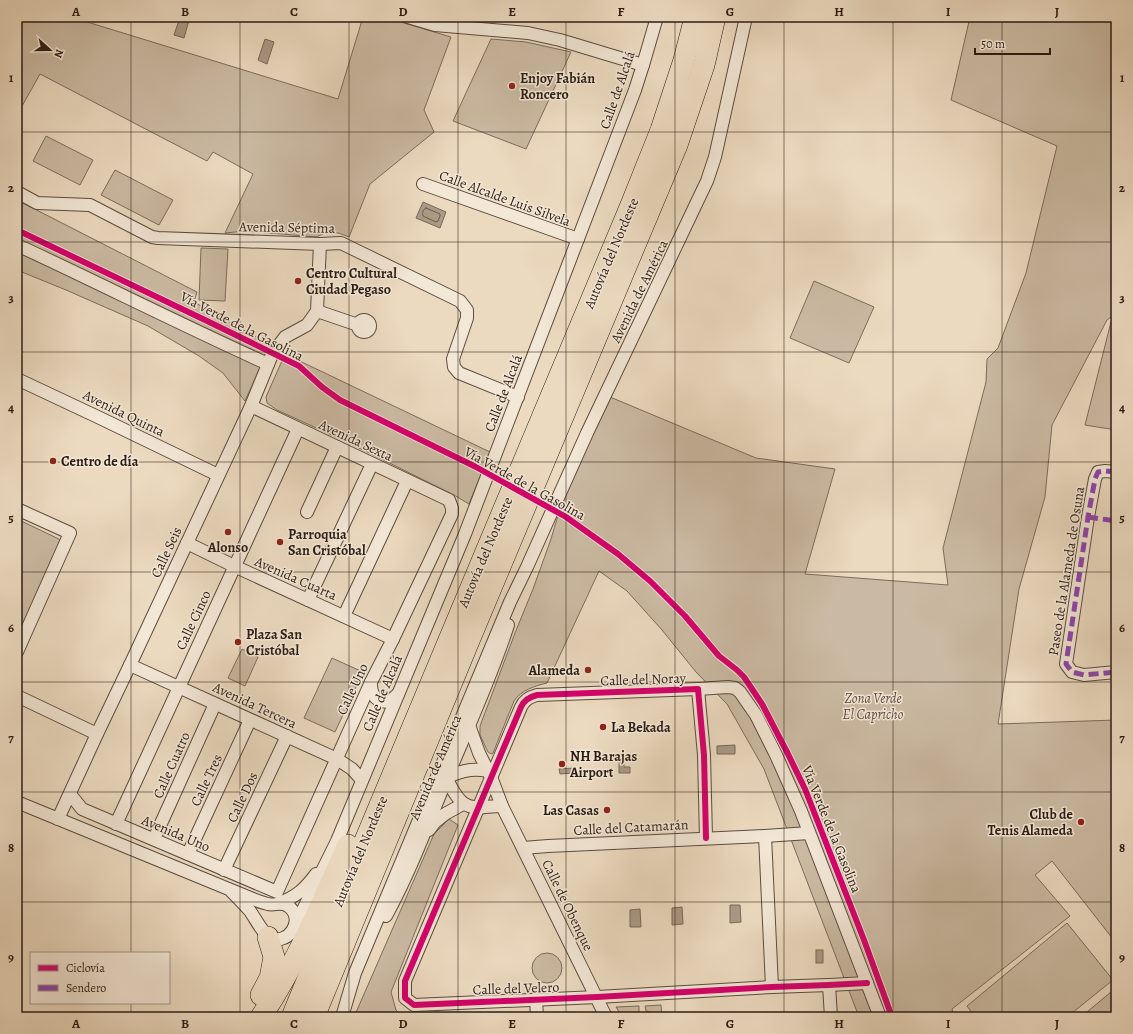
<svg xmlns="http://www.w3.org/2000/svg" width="1133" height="1034" viewBox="0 0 1133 1034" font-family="Alegreya,serif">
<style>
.green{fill:#cbbaa3;stroke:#7b6c5c}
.water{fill:#aa9a86;stroke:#776858}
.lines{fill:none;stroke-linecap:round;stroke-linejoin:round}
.shore{stroke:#6a5c4d;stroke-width:1}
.minor-casing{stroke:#5b4c3f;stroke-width:14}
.motorway-casing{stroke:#2b1d14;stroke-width:22}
.minor{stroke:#f3e7d6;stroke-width:12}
.motorway{stroke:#ecdac0;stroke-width:21}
.quiet{stroke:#8e44ad;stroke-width:5;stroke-dasharray:10 5;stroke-linecap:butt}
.cycleway-casing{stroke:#f3e7d6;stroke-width:8}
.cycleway{stroke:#d6006c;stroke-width:6}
.grid{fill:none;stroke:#2b1d14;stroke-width:1;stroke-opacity:0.55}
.poi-dot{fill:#8f2418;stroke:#f3e7d6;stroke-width:1.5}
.labels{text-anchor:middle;stroke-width:3;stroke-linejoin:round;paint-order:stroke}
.poi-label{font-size:14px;font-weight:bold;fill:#2b1d14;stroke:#f3e7d6;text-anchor:start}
.street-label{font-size:14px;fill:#2b1d14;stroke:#f3e7d6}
.park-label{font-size:14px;font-style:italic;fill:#5b4c3f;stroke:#f3e7d6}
.neatline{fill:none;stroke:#2b1d14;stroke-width:1.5}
.grid-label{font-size:13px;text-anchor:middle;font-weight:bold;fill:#2b1d14}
</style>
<rect width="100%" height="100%" fill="#ecdac0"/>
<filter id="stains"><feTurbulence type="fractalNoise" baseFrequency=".005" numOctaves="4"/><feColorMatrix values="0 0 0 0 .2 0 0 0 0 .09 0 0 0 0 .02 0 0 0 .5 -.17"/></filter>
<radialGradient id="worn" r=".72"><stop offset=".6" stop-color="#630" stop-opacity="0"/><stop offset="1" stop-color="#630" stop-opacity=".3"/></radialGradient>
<!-- green -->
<g class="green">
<path d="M17 17H71L338 99 363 17H384L451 37 424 110 434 132 370 184 349 237C337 232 329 229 317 237L245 231 225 233 253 174 213 152 207 161 40 74 17 115Z"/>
<path d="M970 17H1116V313L1107 320 1052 425 1045 497 1019 589 998 724 1116 720V943L1052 861 1035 875 1070 916 952 1009 954 1017H859L764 769 727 704 696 672 662 630 627 591 599 571 547 683C535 686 521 690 514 701L493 753 491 754 488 752 480 735V726L515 633 533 589 551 539 564 495 610 397 756 458 835 469 805 574 948 585 943 548 986 382 987 359 998 348 1026 273 1057 146 951 100Z"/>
<path d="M491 39 526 42 571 52 526 149 453 121Z"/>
<path d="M46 136 93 160 80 185 33 161Z"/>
<path d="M115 170 173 200 159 225 101 195Z"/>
<path d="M17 200 197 292 194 302 270 345 245 401 223 373 199 356 148 326 66 290 17 270Z"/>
<path d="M201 248 228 249 225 301 199 300Z"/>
<path d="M814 281 874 307 849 363 790 338Z"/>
<path d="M1111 322 1116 323V430L1085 425Z"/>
<path d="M285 354 490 452 469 504 454 495 349 443 277 410 267 403 266 397Z"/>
<path d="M17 519 63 541 17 638Z"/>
<path d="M242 649 258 657 245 686 228 678Z"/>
<path d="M332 658 363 672 335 732 304 718Z"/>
<path d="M449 819 458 825 391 992 396 1010 403 1017H354L434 834Z"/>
<path d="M1067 923 1113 980 1067 1017H975L967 1006Z"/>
<circle cx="547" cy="968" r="15"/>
<path d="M1111 992 1116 998V1017H1081Z"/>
<path d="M661 1005 662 1017H655L653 1013 646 1011 645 1006Z"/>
<path d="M639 1006V1012L635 1014 633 1017H622L616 1007Z"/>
</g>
<!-- water -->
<g class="water">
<path d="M180 17H190L184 38 174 35Z"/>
<path d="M265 39 274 42 267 64 258 60Z"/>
<path d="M423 202 446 212 440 228 416 218Z"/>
<path d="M735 745V754H717V746Z"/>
<path d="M619 758H624V767H630V773H619Z"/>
<path d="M574 768V773L560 774 559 769Z"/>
<path d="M730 905H740L741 922 730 923Z"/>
<path d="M682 907 683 924 672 925V908Z"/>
<path d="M640 909 641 927H630V910Z"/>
<rect x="816" y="950" width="7" height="13"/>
</g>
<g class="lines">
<!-- shore -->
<path class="shore" d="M426 208 440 214V216L438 221 436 222 423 216C422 213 423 209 426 208Z"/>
<defs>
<g id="minor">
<path d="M408 17 435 25 528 33 560 40 643 65"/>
<path d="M423 184 578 239"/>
<path d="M17 192 37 203 90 205 152 237 158 238 320 244 341 243 460 301 467 310V318L453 359 454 367 459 373 518 397"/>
<path d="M17 245C101 284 184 326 268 364"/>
<path d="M317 311 358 325"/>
<circle cx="364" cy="326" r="6"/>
<path d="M17 379 100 418 218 475"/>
<path d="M1116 472 1105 471 1098 472 1095 479 1088 517 1066 664 1072 672 1084 675 1116 672"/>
<path d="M17 509 70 533 17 652"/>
<path d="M307 512 337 447"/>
<path d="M187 543 234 566 393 639"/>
<path d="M308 600 372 464"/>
<path d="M344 616 407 481"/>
<path d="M130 665 337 759 352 769 362 780"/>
<path d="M371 682C371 695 375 702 389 702L398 694"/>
<path d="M698 689 728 687 735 688 740 692 756 715 776 755 801 811 880 1017"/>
<path d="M17 696 97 734"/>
<path d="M469 725 479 753 491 777 502 806 606 1017"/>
<path d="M447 774C447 780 450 786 454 792 467 814 480 806 502 806"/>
<path d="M443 781C455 771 473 768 487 771"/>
<path d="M70 794 82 809 277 892 371 682 393 639 452 514V508L449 500 251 406"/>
<path d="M17 802 253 899C258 901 263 903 268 904 275 906 280 901 288 906 307 919 287 949 268 936 262 932 255 918 250 911 244 904 237 897 231 891"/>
<path d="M58 819 97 734 130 665 251 406 271 357 279 345 285 337 307 325 317 311 320 244"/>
<path d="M116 824 298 429"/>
<path d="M429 830 435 822 445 814 463 804"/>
<path d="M765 836 772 987"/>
<path d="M706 838 704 755 698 689 537 695C529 697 524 700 521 707L405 981V998L414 1005 597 997 772 987 829 985 867 983"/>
<path d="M154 839 215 704"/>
<path d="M523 848 548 846 765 836 809 833"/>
<path d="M188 854 250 720"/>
<path d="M224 870 287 736"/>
<path d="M279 903C296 897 305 889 316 874"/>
<path d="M386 916C410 872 427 826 446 780 467 729 491 678 508 625"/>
<path d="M292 932 337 841 465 534 635 90 643 65 657 17"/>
<path d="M829 985 831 1017"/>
<path d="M536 999 537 1017"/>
<path d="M342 1017 355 973 510 602 527 567 587 433 707 181 715 157 746 17"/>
</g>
<g id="motorway">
<path d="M261 995 270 978 274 957 268 937"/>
<path d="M261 1017C296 964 322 903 348 845"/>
<path d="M292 1017 354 867 631 205 661 130 684 60 695 17"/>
<path d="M314 1017 468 643 677 145 704 65 715 17"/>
</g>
</defs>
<!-- minor casing -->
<use href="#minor" class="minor-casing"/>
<!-- motorway casing -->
<use href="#motorway" class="motorway-casing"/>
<!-- minor -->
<use href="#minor" class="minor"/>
<!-- motorway -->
<use href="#motorway" class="motorway"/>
<!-- quiet -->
<g class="quiet">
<path d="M1116 472 1105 471 1098 472 1095 479 1088 517 1066 664 1072 672 1084 675 1116 672"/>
<path d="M1088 517 1116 521"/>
<path d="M1114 672 1116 660"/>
</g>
<defs>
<g id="cycleway">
<path d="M17 230 205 320 299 366 322 387 340 400 476 467 566 517 618 554 650 581 685 616 719 656 737 670 744 677 762 704 788 754 805 789 864 940 892 1017"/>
<path d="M706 838 704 755 698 689 537 695C529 697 524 700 521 707L405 981V998L414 1005 597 997 772 987 829 985 867 983"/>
</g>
</defs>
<!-- cycleway casing -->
<use href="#cycleway" class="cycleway-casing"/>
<!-- cycleway -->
<use href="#cycleway" class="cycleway"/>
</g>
<!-- grid -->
<path class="grid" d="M131 17V953M240 17V1017M349 17V1017M458 17V1017M566 17V1017M675 17V1017M784 17V1017M893 17V1017M1002 17V1017M17 132H1116M17 242H1116M17 352H1116M17 462H1116M17 572H1116M17 682H1116M17 792H1116M17 902H1116M131 1003V1017"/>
<!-- markers -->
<g class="poi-dot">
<circle cx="512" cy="86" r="4"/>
<circle cx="298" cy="281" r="4"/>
<circle cx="53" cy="461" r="4"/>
<circle cx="228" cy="532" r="4"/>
<circle cx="280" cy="542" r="4"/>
<circle cx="238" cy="642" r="4"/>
<circle cx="588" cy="670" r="4"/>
<circle cx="603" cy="727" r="4"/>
<circle cx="562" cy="764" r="4"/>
<circle cx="607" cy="810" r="4"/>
<circle cx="1081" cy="822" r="4"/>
</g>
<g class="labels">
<!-- poi labels -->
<g class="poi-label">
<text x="520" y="83">Enjoy Fabián<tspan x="520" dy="16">Roncero</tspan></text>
<text x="306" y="278">Centro Cultural<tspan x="306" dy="16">Ciudad Pegaso</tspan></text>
<text x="61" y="466">Centro de día</text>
<text x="288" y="539">Parroquia<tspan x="288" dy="16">San Cristóbal</tspan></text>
<text x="228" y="552" text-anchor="middle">Alonso</text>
<text x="246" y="639">Plaza San<tspan x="246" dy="16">Cristóbal</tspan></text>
<text x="580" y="675" text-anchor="end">Alameda</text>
<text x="611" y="732">La Bekada</text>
<text x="570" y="761">NH Barajas<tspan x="570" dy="16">Airport</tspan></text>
<text x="599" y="815" text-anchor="end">Las Casas</text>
<text x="1073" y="819" text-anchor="end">Club de<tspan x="1073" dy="16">Tenis Alameda</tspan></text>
</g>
<!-- street labels -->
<g class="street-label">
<text transform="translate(617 90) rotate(-71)" y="5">Calle de Alcalá</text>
<text transform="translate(505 198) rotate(20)" y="5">Calle Alcalde Luis Silvela</text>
<text transform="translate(287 227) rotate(1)" y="5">Avenida Séptima</text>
<text transform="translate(611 253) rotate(-67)" y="5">Autovía del Nordeste</text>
<text transform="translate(639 291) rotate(-64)" y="5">Avenida de América</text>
<text transform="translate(242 326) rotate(27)" y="5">Vía Verde de la Gasolina</text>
<text transform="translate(503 393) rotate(-69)" y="5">Calle de Alcalá</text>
<text transform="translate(124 413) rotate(26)" y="5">Avenida Quinta</text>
<text transform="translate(356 440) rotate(25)" y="5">Avenida Sexta</text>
<text transform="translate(525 483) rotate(29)" y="5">Vía Verde de la Gasolina</text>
<text transform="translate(166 552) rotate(-65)" y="5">Calle Seis</text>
<text transform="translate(485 552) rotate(-67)" y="5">Autovía del Nordeste</text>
<text transform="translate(1066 571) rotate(-81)" y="5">Paseo de la Alameda de Osuna</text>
<text transform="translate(296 578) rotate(24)" y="5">Avenida Cuarta</text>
<text transform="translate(193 620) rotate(-65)" y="5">Calle Cinco</text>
<text transform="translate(643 679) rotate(-2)" y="5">Calle del Noray</text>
<text transform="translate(352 689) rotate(-65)" y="5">Calle Uno</text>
<text transform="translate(382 693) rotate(-67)" y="5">Calle de Alcalá</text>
<text transform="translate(255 705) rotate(25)" y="5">Avenida Tercera</text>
<text transform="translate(171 765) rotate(-66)" y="5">Calle Cuatro</text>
<text transform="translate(435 767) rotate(-67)" y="5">Avenida de América</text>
<text transform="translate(206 780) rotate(-65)" y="5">Calle Tres</text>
<text transform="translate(242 797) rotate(-65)" y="5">Calle Dos</text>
<text transform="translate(631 827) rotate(-3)" y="5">Calle del Catamarán</text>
<text transform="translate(832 829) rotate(68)" y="5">Vía Verde de la Gasolina</text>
<text transform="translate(176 833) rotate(23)" y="5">Avenida Uno</text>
<text transform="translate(360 851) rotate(-67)" y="5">Autovía del Nordeste</text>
<text transform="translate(568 905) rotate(64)" y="5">Calle de Obenque</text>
<text transform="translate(516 988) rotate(-2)" y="5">Calle del Velero</text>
</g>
<!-- park labels -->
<g class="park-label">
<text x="873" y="703">Zona Verde<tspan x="873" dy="16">El Capricho</tspan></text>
</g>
</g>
<!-- margin -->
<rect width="1133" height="1034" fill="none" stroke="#ecdac0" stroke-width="44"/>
<!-- legend -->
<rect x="30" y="952" width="140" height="52" fill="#f3e7d6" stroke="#a39688"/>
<rect x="38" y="965" width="20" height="6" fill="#d6006c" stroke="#a39688"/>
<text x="66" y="972" font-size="12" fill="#2b1d14">Ciclovía</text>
<rect x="38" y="985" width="20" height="6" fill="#8e44ad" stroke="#a39688"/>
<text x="66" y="992" font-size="12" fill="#2b1d14">Sendero</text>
<!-- north arrow -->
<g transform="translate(50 50) rotate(111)" stroke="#f3e7d6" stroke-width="3" paint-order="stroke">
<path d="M0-3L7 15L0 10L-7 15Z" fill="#2b1d14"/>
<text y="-6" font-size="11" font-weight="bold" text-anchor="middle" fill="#2b1d14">N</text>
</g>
<!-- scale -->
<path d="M975 48v6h75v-6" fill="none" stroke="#2b1d14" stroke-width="2"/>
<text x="981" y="48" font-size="12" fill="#2b1d14" stroke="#f3e7d6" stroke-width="3" paint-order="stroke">50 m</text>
<rect x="22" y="22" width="1089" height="990" class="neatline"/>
<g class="grid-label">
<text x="76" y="16">A</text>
<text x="185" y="16">B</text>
<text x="294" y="16">C</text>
<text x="403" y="16">D</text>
<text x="512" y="16">E</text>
<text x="621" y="16">F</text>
<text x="730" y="16">G</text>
<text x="839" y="16">H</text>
<text x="948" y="16">I</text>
<text x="1057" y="16">J</text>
<text x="11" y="82">1</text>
<text x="1122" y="82">1</text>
<text x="11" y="192">2</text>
<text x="1122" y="192">2</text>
<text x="11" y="302">3</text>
<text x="1122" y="302">3</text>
<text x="11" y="412">4</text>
<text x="1122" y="412">4</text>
<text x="11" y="522">5</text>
<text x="1122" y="522">5</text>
<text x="11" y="632">6</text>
<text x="1122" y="632">6</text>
<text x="11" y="742">7</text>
<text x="1122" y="742">7</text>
<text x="11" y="852">8</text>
<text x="1122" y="852">8</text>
<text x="11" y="962">9</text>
<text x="1122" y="962">9</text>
<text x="76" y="1028">A</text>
<text x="185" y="1028">B</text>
<text x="294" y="1028">C</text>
<text x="403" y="1028">D</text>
<text x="512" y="1028">E</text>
<text x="621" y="1028">F</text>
<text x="730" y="1028">G</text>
<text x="839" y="1028">H</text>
<text x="948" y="1028">I</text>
<text x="1057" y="1028">J</text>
</g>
<rect width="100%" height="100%" filter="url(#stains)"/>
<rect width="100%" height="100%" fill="url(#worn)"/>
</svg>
